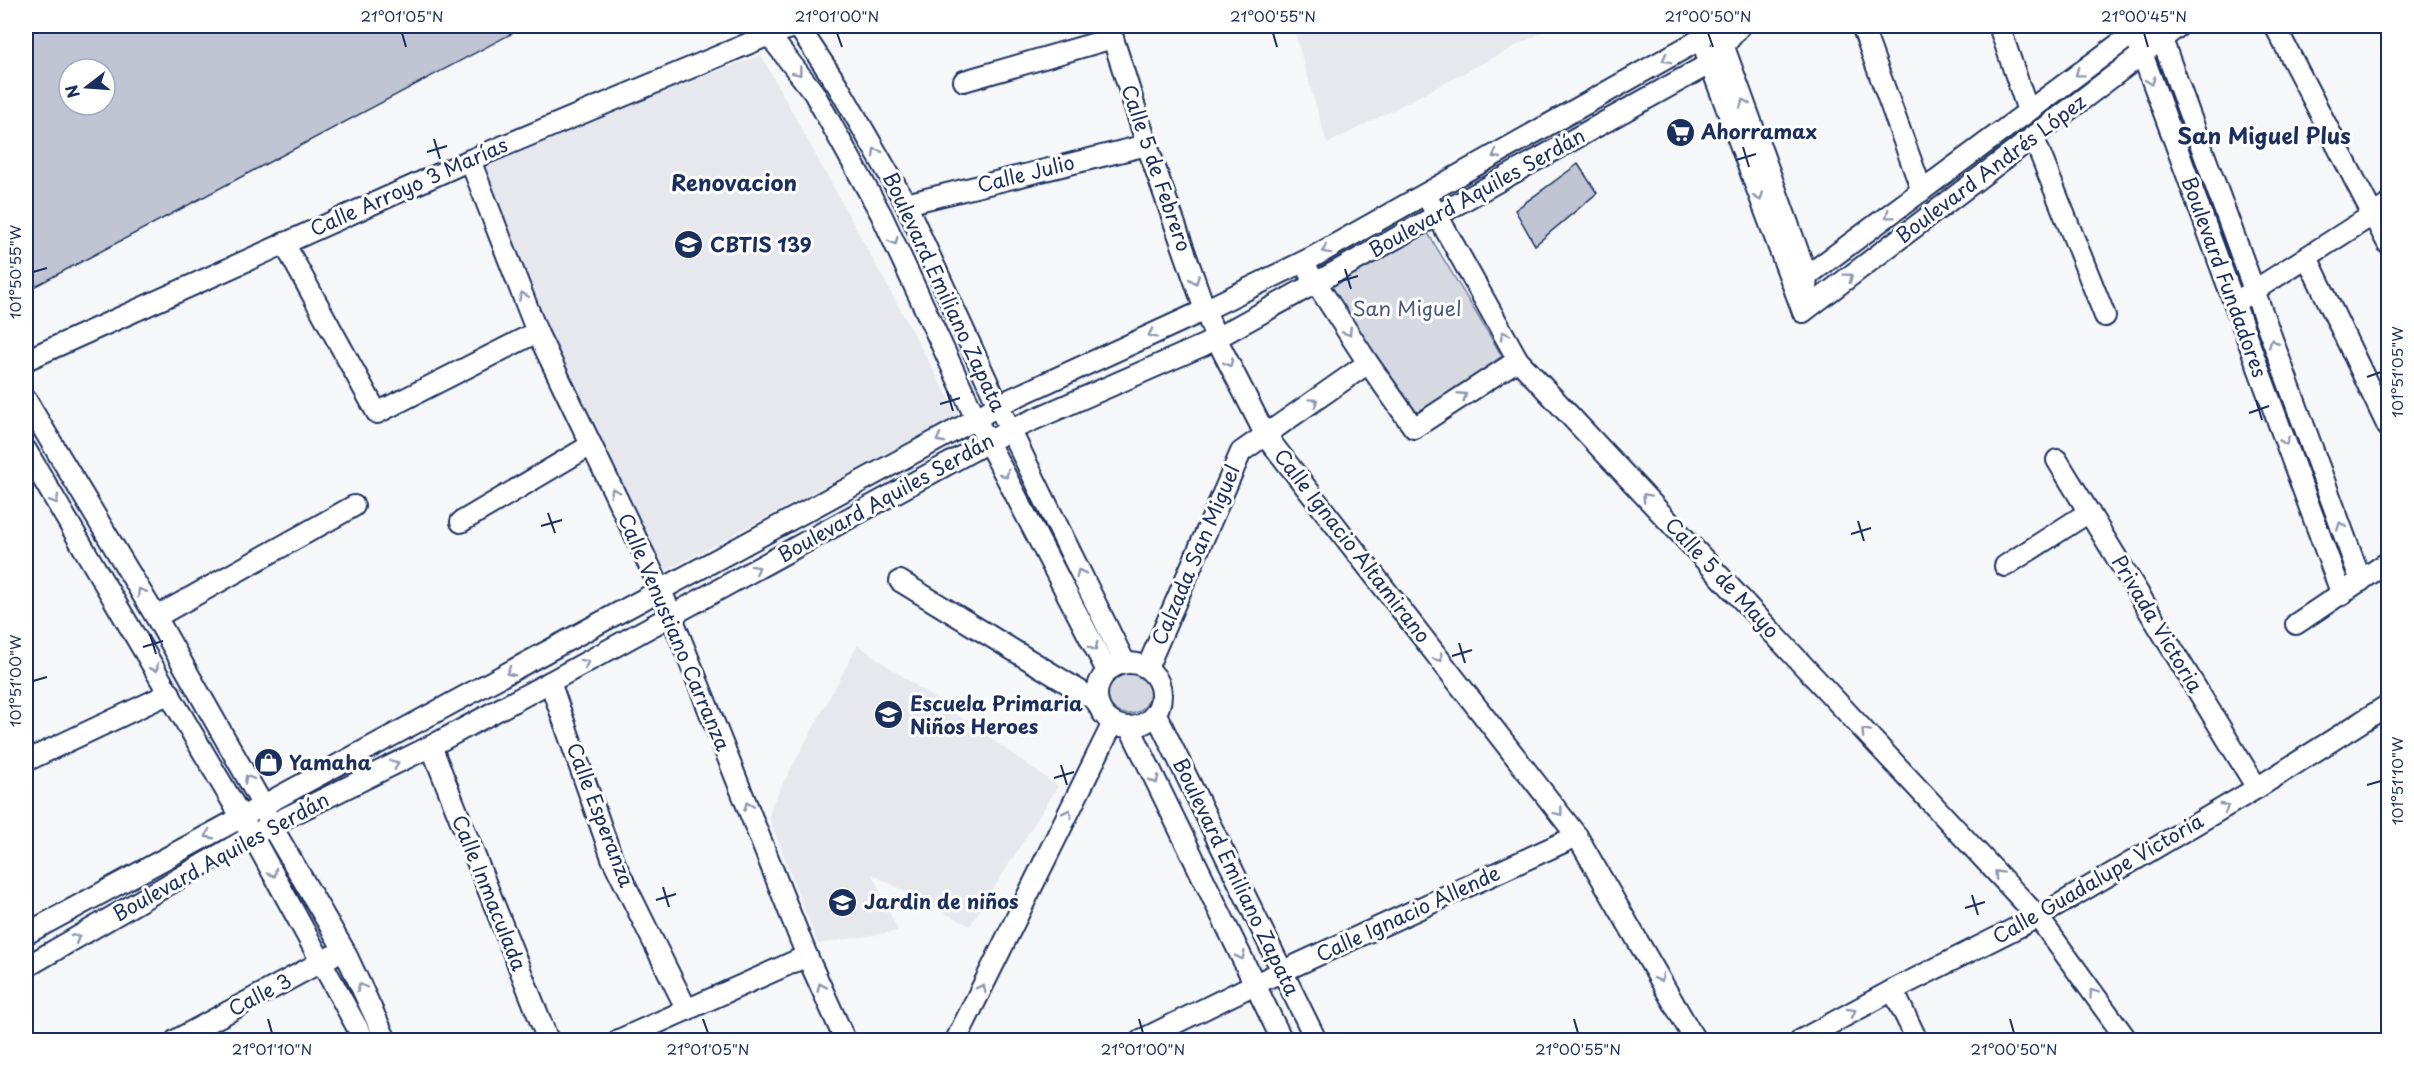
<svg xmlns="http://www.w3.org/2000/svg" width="2414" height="1066" viewBox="0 0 2414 1066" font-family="'Playpen Sans',sans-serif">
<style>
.built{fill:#e6e8ee}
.green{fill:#d6d9e2;stroke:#7884a0;stroke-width:1.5}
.building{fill:#c0c4d3;stroke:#1b2f5e;stroke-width:1.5;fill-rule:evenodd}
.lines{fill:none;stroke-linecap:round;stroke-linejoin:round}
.minor-casing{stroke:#1b2f5e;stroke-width:24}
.minor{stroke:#fff;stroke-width:20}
.oneway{stroke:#8d97ae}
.ticks{fill:none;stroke:#1b2f5e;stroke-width:2}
.labels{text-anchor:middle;stroke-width:6;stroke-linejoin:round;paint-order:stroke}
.poi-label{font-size:20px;font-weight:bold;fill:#1b2f5e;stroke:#fff;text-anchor:start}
.street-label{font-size:20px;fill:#1b2f5e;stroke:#fff}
.park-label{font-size:20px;fill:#4a5a7f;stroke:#fff}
.quarter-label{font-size:22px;font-weight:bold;fill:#1b2f5e;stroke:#fff}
.neatline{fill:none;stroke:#1b2f5e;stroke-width:2}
.ticks-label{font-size:15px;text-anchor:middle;fill:#1b2f5e}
</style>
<rect width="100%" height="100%" fill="#f6f7f9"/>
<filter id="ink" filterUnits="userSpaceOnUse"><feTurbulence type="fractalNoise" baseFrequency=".0167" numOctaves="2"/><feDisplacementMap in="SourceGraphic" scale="12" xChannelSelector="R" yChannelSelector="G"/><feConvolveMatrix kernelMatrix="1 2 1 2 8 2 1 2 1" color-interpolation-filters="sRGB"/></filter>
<g filter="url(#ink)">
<!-- built -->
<g class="built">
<path d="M1293 26H1554L1327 144Z"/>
<path d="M761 55 958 415 664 572 599 439 549 330 479 160Z"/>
<path d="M858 645 1058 786 970 926 872 874 898 931 818 944 769 817 772 804Z"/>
</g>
<!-- green -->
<g class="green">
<path d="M1426 230 1502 356 1417 418 1325 287Z"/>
<circle cx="1128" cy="692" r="22"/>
</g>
<!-- building -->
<g class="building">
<path d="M26 26H526L26 291ZM69 69H105V105H69Z"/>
<path d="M1578 164 1597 193 1535 245 1515 210Z"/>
</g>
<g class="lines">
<defs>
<g id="minor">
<path d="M762 26 814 93 881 214 976 419 1107 671"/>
<path d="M798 26 838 86 906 204 998 405 1125 663"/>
<path d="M1109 26 1147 145 1205 310 1216 338 1266 436 1577 836 1695 1040"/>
<path d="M1862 26 1922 191"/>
<path d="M1999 26 2028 111"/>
<path d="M2132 26 2342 595"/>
<path d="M2157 26 2361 581"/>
<path d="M2275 26 2388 244"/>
<path d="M1720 36 1807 276 1806 289"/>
<path d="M1706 53 1803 312"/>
<path d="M964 81 1113 38"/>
<path d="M2033 136 2105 316"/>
<path d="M470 160 537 332 661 590 807 956 845 1040"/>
<path d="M906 204 1147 145"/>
<path d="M1431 204 1518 360 2038 917 2127 1040"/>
<path d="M284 243 377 413 537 332"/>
<path d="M2307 257 2388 427"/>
<path d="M1309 272 1368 363 1414 428 1518 360"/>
<path d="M1807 276 2143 26"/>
<path d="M2244 297 2388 205"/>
<path d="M1803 312 2179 26"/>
<path d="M26 360 470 160 769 35 798 26"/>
<path d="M26 400 156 617 257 795 271 825 344 950 386 1040"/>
<path d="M26 450 253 837 364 1040"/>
<path d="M2057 460 2257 788"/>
<path d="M461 522 591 445"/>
<path d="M2005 566 2089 512"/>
<path d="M900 581 1098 702"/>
<path d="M156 617 354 506"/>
<path d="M2296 624 2388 562"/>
<circle cx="1129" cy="695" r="32"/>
<path d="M1147 668 1241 452 1368 363"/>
<path d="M550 682 612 858 687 1010"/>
<path d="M1156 714 1316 1040"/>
<path d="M1130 728 1282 1040"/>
<path d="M431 746 548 1040"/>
<path d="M26 761 170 693"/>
<path d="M26 934 976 419 998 405 1205 310 1313 257 1701 39 1713 26"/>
<path d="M26 967 271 825 431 746 550 682 1010 430 1204 345 1709 64 1740 26"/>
<path d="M1893 990 1917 1040"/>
<path d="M176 1040 332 956"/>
<path d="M619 1040 807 956"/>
<path d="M956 1040 1113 723"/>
<path d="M1141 1040 1255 984 1577 836"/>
<path d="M1801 1040 1893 990 2038 917 2257 788 2388 705"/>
</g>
</defs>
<!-- minor casing -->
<use href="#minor" class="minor-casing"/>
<!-- minor -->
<use href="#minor" class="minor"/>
</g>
<!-- one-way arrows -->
<defs><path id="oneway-chevron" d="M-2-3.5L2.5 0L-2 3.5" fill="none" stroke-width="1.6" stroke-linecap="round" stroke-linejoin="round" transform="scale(1.5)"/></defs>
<g class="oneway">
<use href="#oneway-chevron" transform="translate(1666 59) rotate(151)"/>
<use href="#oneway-chevron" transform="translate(798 72) rotate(52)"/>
<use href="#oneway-chevron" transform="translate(2079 73) rotate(143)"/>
<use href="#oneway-chevron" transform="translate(2151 81) rotate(70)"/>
<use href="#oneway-chevron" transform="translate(1744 103) rotate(-110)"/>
<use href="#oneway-chevron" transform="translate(876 152) rotate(-120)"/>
<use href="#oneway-chevron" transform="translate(1496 155) rotate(151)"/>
<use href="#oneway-chevron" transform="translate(1759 197) rotate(69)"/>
<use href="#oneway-chevron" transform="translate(1889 215) rotate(143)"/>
<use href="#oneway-chevron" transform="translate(894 241) rotate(65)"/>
<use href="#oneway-chevron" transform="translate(1326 250) rotate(151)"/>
<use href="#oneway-chevron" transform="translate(1849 277) rotate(-37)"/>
<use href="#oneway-chevron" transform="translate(1195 280) rotate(70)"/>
<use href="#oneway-chevron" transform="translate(523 296) rotate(-111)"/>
<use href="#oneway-chevron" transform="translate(1348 332) rotate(57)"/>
<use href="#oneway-chevron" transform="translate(1152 334) rotate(155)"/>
<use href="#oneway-chevron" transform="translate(1504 335) rotate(-119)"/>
<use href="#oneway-chevron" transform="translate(2273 343) rotate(-110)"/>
<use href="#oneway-chevron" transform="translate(1229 363) rotate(63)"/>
<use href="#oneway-chevron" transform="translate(1463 396) rotate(-33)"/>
<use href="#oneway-chevron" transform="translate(1314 402) rotate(-35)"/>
<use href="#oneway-chevron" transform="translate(940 439) rotate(152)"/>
<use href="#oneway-chevron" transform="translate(2285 441) rotate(70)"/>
<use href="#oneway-chevron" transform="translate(1005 474) rotate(63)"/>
<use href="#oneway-chevron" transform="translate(614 492) rotate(-116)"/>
<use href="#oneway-chevron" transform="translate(1646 497) rotate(-133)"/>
<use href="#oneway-chevron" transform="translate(55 500) rotate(59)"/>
<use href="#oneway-chevron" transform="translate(2341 526) rotate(-110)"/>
<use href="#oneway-chevron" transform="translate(756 569) rotate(-29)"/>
<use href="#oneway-chevron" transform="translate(1080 573) rotate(-116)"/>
<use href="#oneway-chevron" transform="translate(141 592) rotate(-121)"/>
<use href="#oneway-chevron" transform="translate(1094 647) rotate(62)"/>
<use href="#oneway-chevron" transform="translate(1439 658) rotate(52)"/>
<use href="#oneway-chevron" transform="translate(585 663) rotate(-29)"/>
<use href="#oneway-chevron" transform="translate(155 668) rotate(59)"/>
<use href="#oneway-chevron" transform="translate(510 672) rotate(152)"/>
<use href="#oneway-chevron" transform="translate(1865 732) rotate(-133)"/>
<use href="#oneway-chevron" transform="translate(395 764) rotate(-26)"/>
<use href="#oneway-chevron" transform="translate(248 779) rotate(-120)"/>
<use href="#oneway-chevron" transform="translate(1155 780) rotate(64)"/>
<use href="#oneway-chevron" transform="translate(748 806) rotate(-112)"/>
<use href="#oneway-chevron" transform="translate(2225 807) rotate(-31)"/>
<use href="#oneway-chevron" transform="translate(1559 812) rotate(52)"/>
<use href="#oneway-chevron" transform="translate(1068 813) rotate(-64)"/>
<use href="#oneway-chevron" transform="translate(209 835) rotate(152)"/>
<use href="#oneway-chevron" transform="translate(273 873) rotate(61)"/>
<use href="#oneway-chevron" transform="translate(1998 874) rotate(-133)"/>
<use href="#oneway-chevron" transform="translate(76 938) rotate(-30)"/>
<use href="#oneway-chevron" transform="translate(1241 956) rotate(64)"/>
<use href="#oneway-chevron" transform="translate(1660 978) rotate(60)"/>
<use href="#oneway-chevron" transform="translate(361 987) rotate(-115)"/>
<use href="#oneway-chevron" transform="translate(821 987) rotate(-114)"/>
<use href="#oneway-chevron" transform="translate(982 988) rotate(-64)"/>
<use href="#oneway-chevron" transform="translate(2093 993) rotate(-126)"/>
<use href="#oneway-chevron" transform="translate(1852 1012) rotate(-29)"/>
</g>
</g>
<!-- ticks -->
<path class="ticks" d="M402 33 406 47M837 33 842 47M1273 33 1277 47M1708 33 1713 47M2144 33 2148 47M434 139 440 159M1743 147 1749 167M427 152 447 146M1736 160 1756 154M1345 269 1351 289M33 272 47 268M1338 282 1358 276M2367 377 2381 372M947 391 953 411M2256 400 2262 420M940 404 960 398M2249 413 2269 406M548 513 555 533M1858 521 1864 541M541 526 562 520M1851 534 1871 528M150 634 156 654M1459 643 1465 663M143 647 163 641M1452 656 1472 650M33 681 47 677M1061 765 1067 785M1054 778 1074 772M2367 785 2381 781M663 887 669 907M1972 895 1978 915M656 900 676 894M1965 908 1985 902M268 1019 272 1033M703 1019 708 1033M1139 1019 1143 1033M1574 1019 1578 1033M2010 1019 2014 1033"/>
<!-- icons -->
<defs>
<symbol id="supermarket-disc" viewBox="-11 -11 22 22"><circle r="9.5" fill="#1b2f5e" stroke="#fff"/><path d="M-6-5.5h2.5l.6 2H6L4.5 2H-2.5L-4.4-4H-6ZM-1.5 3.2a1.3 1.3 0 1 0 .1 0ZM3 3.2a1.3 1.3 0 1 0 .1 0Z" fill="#fff"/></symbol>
<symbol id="university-disc" viewBox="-11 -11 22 22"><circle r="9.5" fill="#1b2f5e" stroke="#fff"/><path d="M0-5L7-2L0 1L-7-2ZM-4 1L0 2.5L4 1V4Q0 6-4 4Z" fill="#fff"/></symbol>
<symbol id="school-disc" viewBox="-11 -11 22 22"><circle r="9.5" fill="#1b2f5e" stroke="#fff"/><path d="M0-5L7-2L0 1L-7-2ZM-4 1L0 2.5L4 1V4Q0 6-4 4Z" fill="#fff"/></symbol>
<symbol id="shop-disc" viewBox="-11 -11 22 22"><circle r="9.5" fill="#1b2f5e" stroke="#fff"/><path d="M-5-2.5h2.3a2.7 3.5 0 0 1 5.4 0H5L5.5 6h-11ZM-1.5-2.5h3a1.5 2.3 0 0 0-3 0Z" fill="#fff"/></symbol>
</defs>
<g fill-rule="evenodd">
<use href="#supermarket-disc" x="1664" y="116" width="33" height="33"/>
<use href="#university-disc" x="672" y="228" width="33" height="33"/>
<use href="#school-disc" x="872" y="698" width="33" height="33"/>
<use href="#shop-disc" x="252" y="746" width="33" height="33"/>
<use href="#school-disc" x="826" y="886" width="33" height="33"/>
</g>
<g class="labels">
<!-- poi labels -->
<g class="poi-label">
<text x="1701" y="139">Ahorramax</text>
<text x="710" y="252">CBTIS 139</text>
<text x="910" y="711">Escuela Primaria<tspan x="910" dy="23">Niños Heroes</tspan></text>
<text x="289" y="770">Yamaha</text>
<text x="864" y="909">Jardin de niños</text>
</g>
<!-- street labels -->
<g class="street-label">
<text transform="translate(1156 168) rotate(71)" y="7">Calle 5 de Febrero</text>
<text transform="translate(1991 169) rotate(-37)" y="7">Boulevard Andrés López</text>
<text transform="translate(1026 174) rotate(-14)" y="7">Calle Julio</text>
<text transform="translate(409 187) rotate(-24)" y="7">Calle Arroyo 3 Marías</text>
<text transform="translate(1477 193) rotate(-29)" y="7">Boulevard Aquiles Serdán</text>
<text transform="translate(2224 277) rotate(70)" y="7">Boulevard Fundadores</text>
<text transform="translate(944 292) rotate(65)" y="7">Boulevard Emiliano Zapata</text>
<text transform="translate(886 498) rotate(-29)" y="7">Boulevard Aquiles Serdán</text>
<text transform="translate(1352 546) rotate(52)" y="7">Calle Ignacio Altamirano</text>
<text transform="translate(1196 555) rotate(-67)" y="7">Calzada San Miguel</text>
<text transform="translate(1722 578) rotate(47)" y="7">Calle 5 de Mayo</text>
<text transform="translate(2157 624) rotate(59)" y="7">Privada Victoria</text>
<text transform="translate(674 632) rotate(67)" y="7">Calle Venustiano Carranza</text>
<text transform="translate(600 815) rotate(69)" y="7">Calle Esperanza</text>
<text transform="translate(221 857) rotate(-29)" y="7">Boulevard Aquiles Serdán</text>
<text transform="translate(1236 877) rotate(64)" y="7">Boulevard Emiliano Zapata</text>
<text transform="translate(2098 879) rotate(-30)" y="7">Calle Guadalupe Victoria</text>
<text transform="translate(489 893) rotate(68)" y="7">Calle Inmaculada</text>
<text transform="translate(1408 914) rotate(-25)" y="7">Calle Ignacio Allende</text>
<text transform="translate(260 995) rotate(-28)" y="7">Calle 3</text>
</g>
<!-- park labels -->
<g class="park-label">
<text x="1407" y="316">San Miguel</text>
</g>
<!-- quarter labels -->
<g class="quarter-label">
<text x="2264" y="144">San Miguel Plus</text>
<text x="734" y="191">Renovacion</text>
</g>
</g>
<!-- margin -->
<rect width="2414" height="1066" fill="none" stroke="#fff" stroke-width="66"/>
<!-- north arrow -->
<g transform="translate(87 87) rotate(253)"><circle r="28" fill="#ffffff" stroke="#a4acbf" stroke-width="1.5"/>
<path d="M0-4.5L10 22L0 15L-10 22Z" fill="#1b2f5e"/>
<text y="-9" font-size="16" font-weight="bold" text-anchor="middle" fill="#1b2f5e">N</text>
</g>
<rect x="33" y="33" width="2348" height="1000" class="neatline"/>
<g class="ticks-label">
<text x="402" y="22">21°01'05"N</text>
<text x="837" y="22">21°01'00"N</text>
<text x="1273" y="22">21°00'55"N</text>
<text x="1708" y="22">21°00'50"N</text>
<text x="2144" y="22">21°00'45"N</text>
<text transform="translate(16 272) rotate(-90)" y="5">101°50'55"W</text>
<text transform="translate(2398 372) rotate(-90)" y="5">101°51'05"W</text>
<text transform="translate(16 681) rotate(-90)" y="5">101°51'00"W</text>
<text transform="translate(2398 781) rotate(-90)" y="5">101°51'10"W</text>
<text x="272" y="1055">21°01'10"N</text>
<text x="708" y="1055">21°01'05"N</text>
<text x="1143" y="1055">21°01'00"N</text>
<text x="1578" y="1055">21°00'55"N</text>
<text x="2014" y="1055">21°00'50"N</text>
</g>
</svg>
